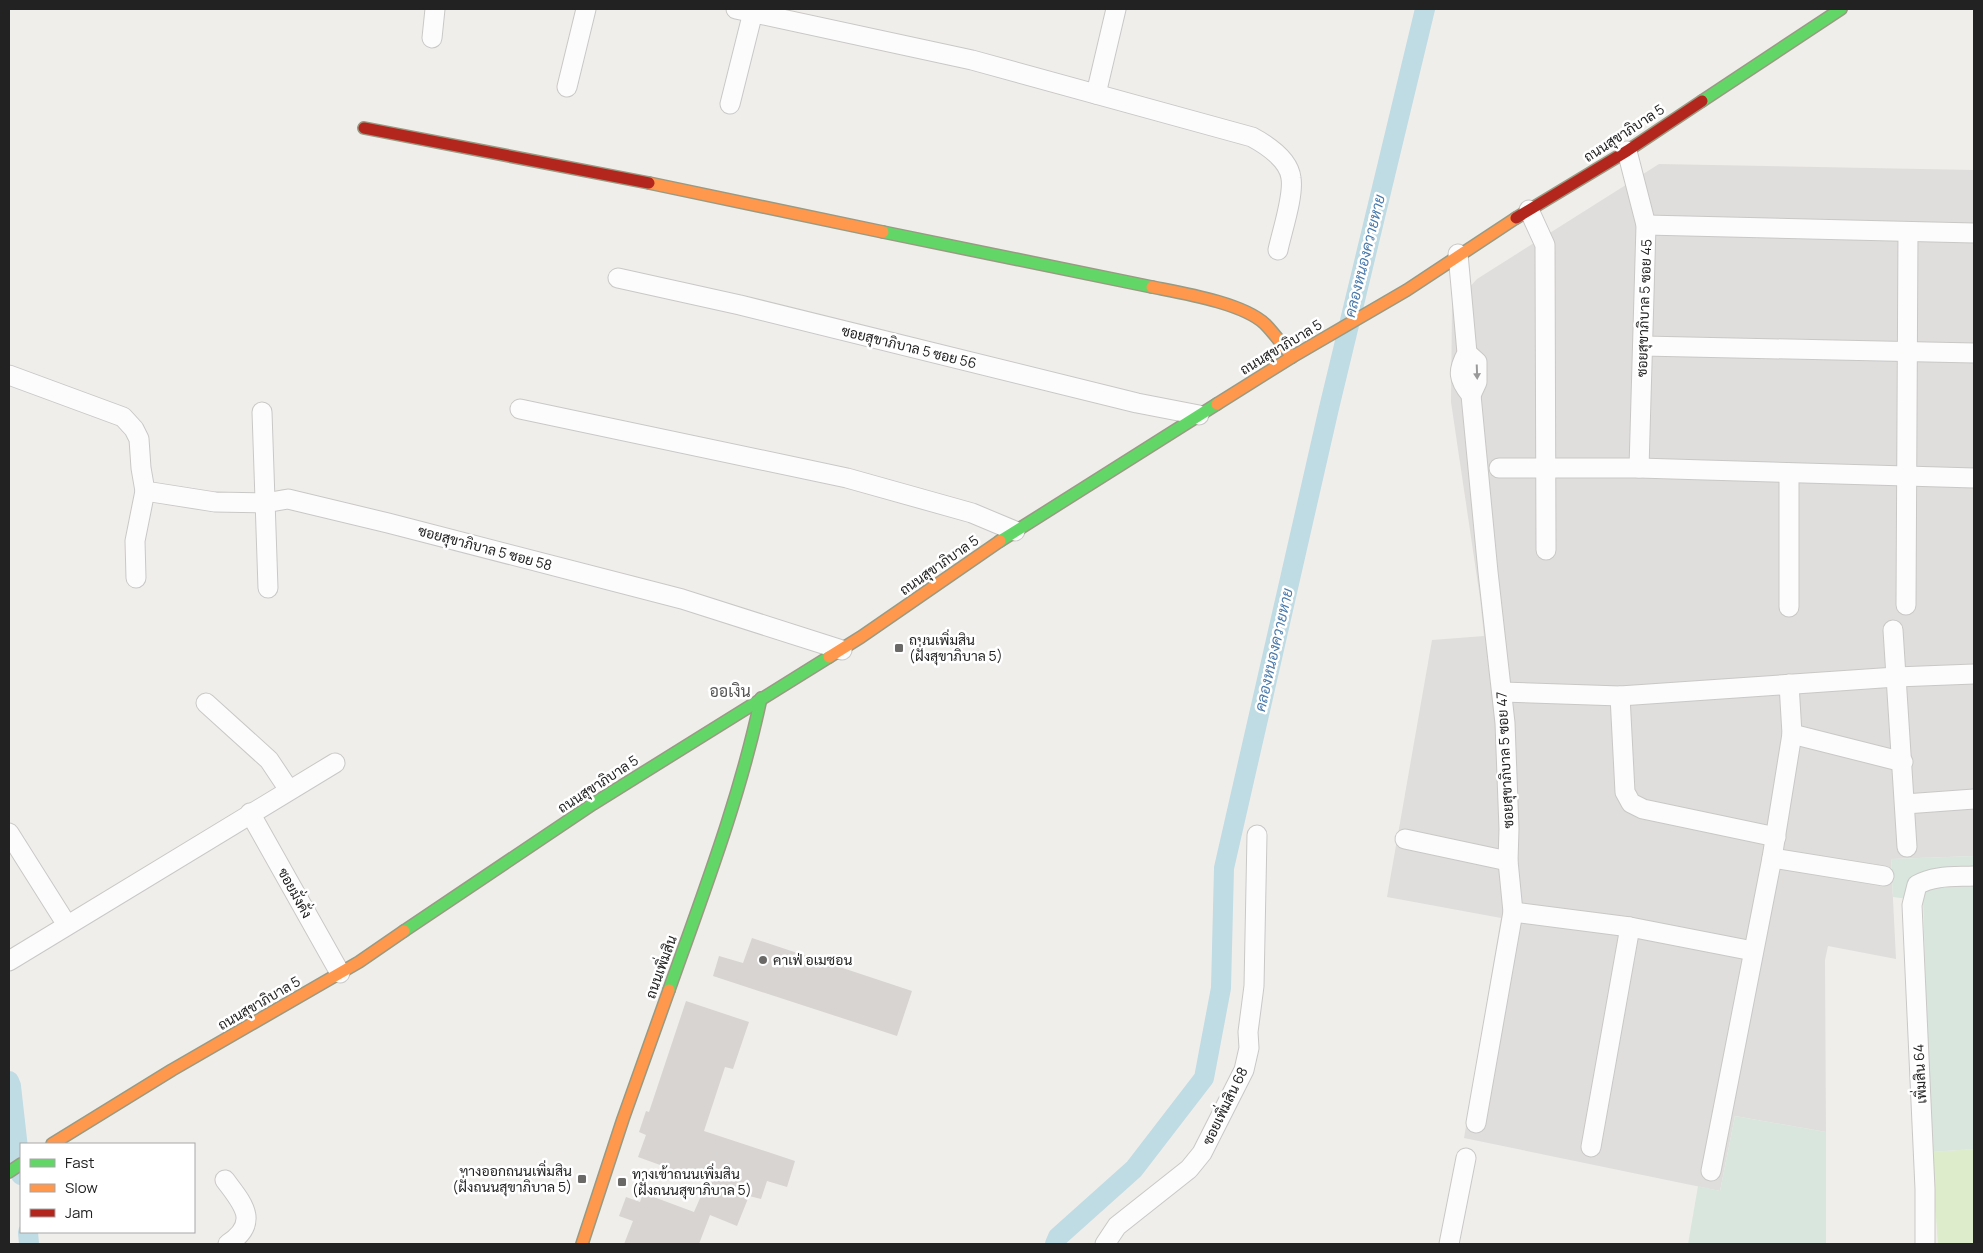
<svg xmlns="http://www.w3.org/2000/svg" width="1983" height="1253" viewBox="0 0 1983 1253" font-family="Manrope,Sarabun,sans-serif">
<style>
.residential{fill:#dfdedc}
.grass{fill:#ddeccb}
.wetland{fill:#d9e6de}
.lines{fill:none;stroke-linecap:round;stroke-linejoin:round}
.canal{stroke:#bfdbe3;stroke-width:20}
.building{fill:#d7d4d2}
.street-casing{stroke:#c9c8c7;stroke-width:21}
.fast-casing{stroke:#999a82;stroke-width:14}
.slow-casing{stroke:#999a82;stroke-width:14}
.jam-casing{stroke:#999a82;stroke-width:14}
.street{stroke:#fdfcfc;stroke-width:19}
.fast{stroke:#63d668;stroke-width:11}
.slow{stroke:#ff974d;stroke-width:11}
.jam{stroke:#b3261e;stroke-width:11}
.oneway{fill:#9a9a9a}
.poi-dot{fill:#6a6968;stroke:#fff;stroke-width:2}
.labels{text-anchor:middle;stroke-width:5;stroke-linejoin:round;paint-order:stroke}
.street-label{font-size:14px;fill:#222;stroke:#fff}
.poi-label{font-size:14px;fill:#222;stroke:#fff;text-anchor:start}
.water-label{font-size:15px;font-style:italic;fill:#4a7aab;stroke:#fff}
.quarter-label{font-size:16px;fill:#555;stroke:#fff}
</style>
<rect width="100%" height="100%" fill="#f0eeeb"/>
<!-- residential -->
<path class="residential" d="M1659 164 1974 170V856L1891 859 1896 959 1828 946 1825 960 1826 1132 1735 1116 1720 1191 1464 1138 1501 918 1387 897 1432 640 1484 636 1480 598 1451 402 1452 306 1477 279Z"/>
<!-- grass -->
<path class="grass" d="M1974 1149V1244H1938L1931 1152Z"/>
<!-- wetland -->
<g class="wetland">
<path d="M1974 856V1149L1931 1152 1923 901 1893 897 1891 859Z"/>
<path d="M1735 1116 1826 1132V1244H1688L1698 1186 1720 1191Z"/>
</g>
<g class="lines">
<!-- canal -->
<g class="canal">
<path d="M9 1081 11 1086 21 1175"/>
<path d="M28 1232 29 1244"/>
<path d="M1055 1244 1058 1237 1134 1169 1204 1078 1221 988 1224 868 1329 408 1425 9"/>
</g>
</g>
<!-- building -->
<g class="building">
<path d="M752 938 912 991 897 1036 713 976 719 956 743 963Z"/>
<path d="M686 1001 749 1022 733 1069 725 1067 704 1131 795 1161 787 1187 767 1181 761 1199 749 1196 737 1226 710 1215 699 1244H624L633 1221 619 1216 626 1197 640 1202 643 1193 694 1212 707 1182 638 1157 646 1135 639 1132 646 1111 649 1112Z"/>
</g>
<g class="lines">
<defs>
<g id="street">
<path d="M736 9 972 60 1252 137C1267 145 1289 160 1291 178 1294 196 1282 231 1278 250"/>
<path d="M432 38 435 9"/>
<path d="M567 87 586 9"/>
<path d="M1096 94 1116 9"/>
<path d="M730 104 753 12"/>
<path d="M1627 151 1646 225 1639 468"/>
<path d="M1529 210 1545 245 1546 550"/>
<path d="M1646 225 1974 233"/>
<path d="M1458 254 1467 353C1457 371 1458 379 1471 395L1488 572 1505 723 1509 829 1508 861 1513 912 1476 1123"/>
<path d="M618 278 740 305 1137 403 1199 415"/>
<path d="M1643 346 1974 353"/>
<path d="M1467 353 1477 362V382L1471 395"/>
<path d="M9 375 123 417 134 429 139 439 141 468 145 491 215 502 265 503 288 499 388 523 682 599 842 650"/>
<path d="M520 409 847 478 972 513 1015 531"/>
<path d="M262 412 268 588"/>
<path d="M1499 468H1639L1974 478"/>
<path d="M1789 473V607"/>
<path d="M136 578 135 541 145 491"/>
<path d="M1906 605 1908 232"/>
<path d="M1893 630 1907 847"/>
<path d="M1502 692 1620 696 1896 677 1974 674"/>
<path d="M1620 696 1625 792 1631 803 1643 809 1776 837"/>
<path d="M206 703 269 760 289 790"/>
<path d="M1792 734 1903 762"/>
<path d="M1905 804 1974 799"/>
<path d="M250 813 340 973"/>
<path d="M9 833 67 925"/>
<path d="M1405 839 1508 861"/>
<path d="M1772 858 1884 876"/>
<path d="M1513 912 1630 927 1753 951"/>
<path d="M9 961 335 763"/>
<path d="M1591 1147 1630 927"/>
<path d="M1711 1171 1772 858 1792 734 1789 684"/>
<path d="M225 1180C242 1203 261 1222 228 1244"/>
<path d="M1105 1244 1117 1226 1189 1169 1202 1153 1244 1070 1249 1048 1248 1032 1254 986 1257 835"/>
<path d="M1449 1244 1466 1158"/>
<path d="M1925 1244V1189L1912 905 1917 885C1934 875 1955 877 1974 876"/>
</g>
<g id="fast">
<path d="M1702 101 1841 9"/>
<path d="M883 232 1152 287"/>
<path d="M1000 541 1217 404"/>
<path d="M404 931 593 804 829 657"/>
<path d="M669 990C703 894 740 798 761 698"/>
<path d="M9 1172 21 1164"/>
</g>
<g id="slow">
<path d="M649 183 883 232"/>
<path d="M1152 287C1182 293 1243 303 1265 324 1275 334 1283 346 1292 357"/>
<path d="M1217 404 1292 357 1407 290 1516 218"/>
<path d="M829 657 861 637 1000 541"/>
<path d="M52 1144 172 1070 359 962 404 931"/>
<path d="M582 1244 623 1119 669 990"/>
</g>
<g id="jam">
<path d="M364 128 649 183"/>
<path d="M1516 218 1627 151 1702 101"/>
</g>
</defs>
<!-- street casing -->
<use href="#street" class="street-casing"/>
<!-- fast casing -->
<use href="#fast" class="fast-casing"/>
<!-- slow casing -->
<use href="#slow" class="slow-casing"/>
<!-- jam casing -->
<use href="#jam" class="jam-casing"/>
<!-- street -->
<use href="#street" class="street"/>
<!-- fast -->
<use href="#fast" class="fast"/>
<!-- slow -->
<use href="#slow" class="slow"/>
<!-- jam -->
<use href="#jam" class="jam"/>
</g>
<!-- one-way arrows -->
<defs><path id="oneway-solid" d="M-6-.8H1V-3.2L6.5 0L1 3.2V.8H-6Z" transform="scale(1.25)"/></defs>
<use class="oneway" href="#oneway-solid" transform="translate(1477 372) rotate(88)"/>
<!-- markers -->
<g class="poi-dot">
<rect x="894" y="643" width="10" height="10" rx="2.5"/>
<circle cx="763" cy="960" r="5"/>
<rect x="577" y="1174" width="10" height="10" rx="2.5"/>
<rect x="617" y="1177" width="10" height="10" rx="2.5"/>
</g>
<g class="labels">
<!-- street labels -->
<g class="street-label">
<text transform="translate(1624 133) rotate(-33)" y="5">ถนนสุขาภิบาล 5</text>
<text transform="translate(1644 308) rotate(-88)" y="5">ซอยสุขาภิบาล 5 ซอย 45</text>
<text transform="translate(909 347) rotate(14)" y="5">ซอยสุขาภิบาล 5 ซอย 56</text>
<text transform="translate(1281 347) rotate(-31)" y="5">ถนนสุขาภิบาล 5</text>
<text transform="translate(485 548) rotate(15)" y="5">ซอยสุขาภิบาล 5 ซอย 58</text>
<text transform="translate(939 565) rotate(-35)" y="5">ถนนสุขาภิบาล 5</text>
<text transform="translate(1505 760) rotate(-93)" y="5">ซอยสุขาภิบาล 5 ซอย 47</text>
<text transform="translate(598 784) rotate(-33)" y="5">ถนนสุขาภิบาล 5</text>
<text transform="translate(295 893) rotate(61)" y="5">ซอยมั่งคั่ง</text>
<text transform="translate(661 967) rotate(-70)" y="5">ถนนเพิ่มสิน</text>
<text transform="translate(259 1003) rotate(-30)" y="5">ถนนสุขาภิบาล 5</text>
<text transform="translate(1920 1074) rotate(-93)" y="5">เพิ่มสิน 64</text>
<text transform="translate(1225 1106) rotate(-64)" y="5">ซอยเพิ่มสิน 68</text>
</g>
<!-- poi labels -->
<g class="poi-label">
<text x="909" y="645">ถนนเพิ่มสิน<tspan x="909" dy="16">(ฝั่งสุขาภิบาล 5)</tspan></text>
<text x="773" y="965">คาเฟ่ อเมซอน</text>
<text x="572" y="1176" text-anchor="end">ทางออกถนนเพิ่มสิน<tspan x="572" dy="16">(ฝั่งถนนสุขาภิบาล 5)</tspan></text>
<text x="632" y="1179">ทางเข้าถนนเพิ่มสิน<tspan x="632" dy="16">(ฝั่งถนนสุขาภิบาล 5)</tspan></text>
</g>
<!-- water labels -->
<g class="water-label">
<text transform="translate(1365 256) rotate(-76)" y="5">คลองหนองควายหาย</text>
<text transform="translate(1274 650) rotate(-77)" y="5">คลองหนองควายหาย</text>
</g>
<!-- quarter labels -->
<g class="quarter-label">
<text x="730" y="697">ออเงิน</text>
</g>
</g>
<!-- border -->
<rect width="1983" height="1253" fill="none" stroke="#222222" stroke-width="20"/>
<!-- legend -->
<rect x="20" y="1143" width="175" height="90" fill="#ffffff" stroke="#a7a7a7"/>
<rect x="30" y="1159" width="25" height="8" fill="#63d668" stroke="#a7a7a7"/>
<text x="65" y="1168" font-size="15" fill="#222222">Fast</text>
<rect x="30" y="1184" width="25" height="8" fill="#ff974d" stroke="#a7a7a7"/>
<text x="65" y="1193" font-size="15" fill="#222222">Slow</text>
<rect x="30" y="1209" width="25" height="8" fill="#b3261e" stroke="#a7a7a7"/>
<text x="65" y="1218" font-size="15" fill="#222222">Jam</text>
</svg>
